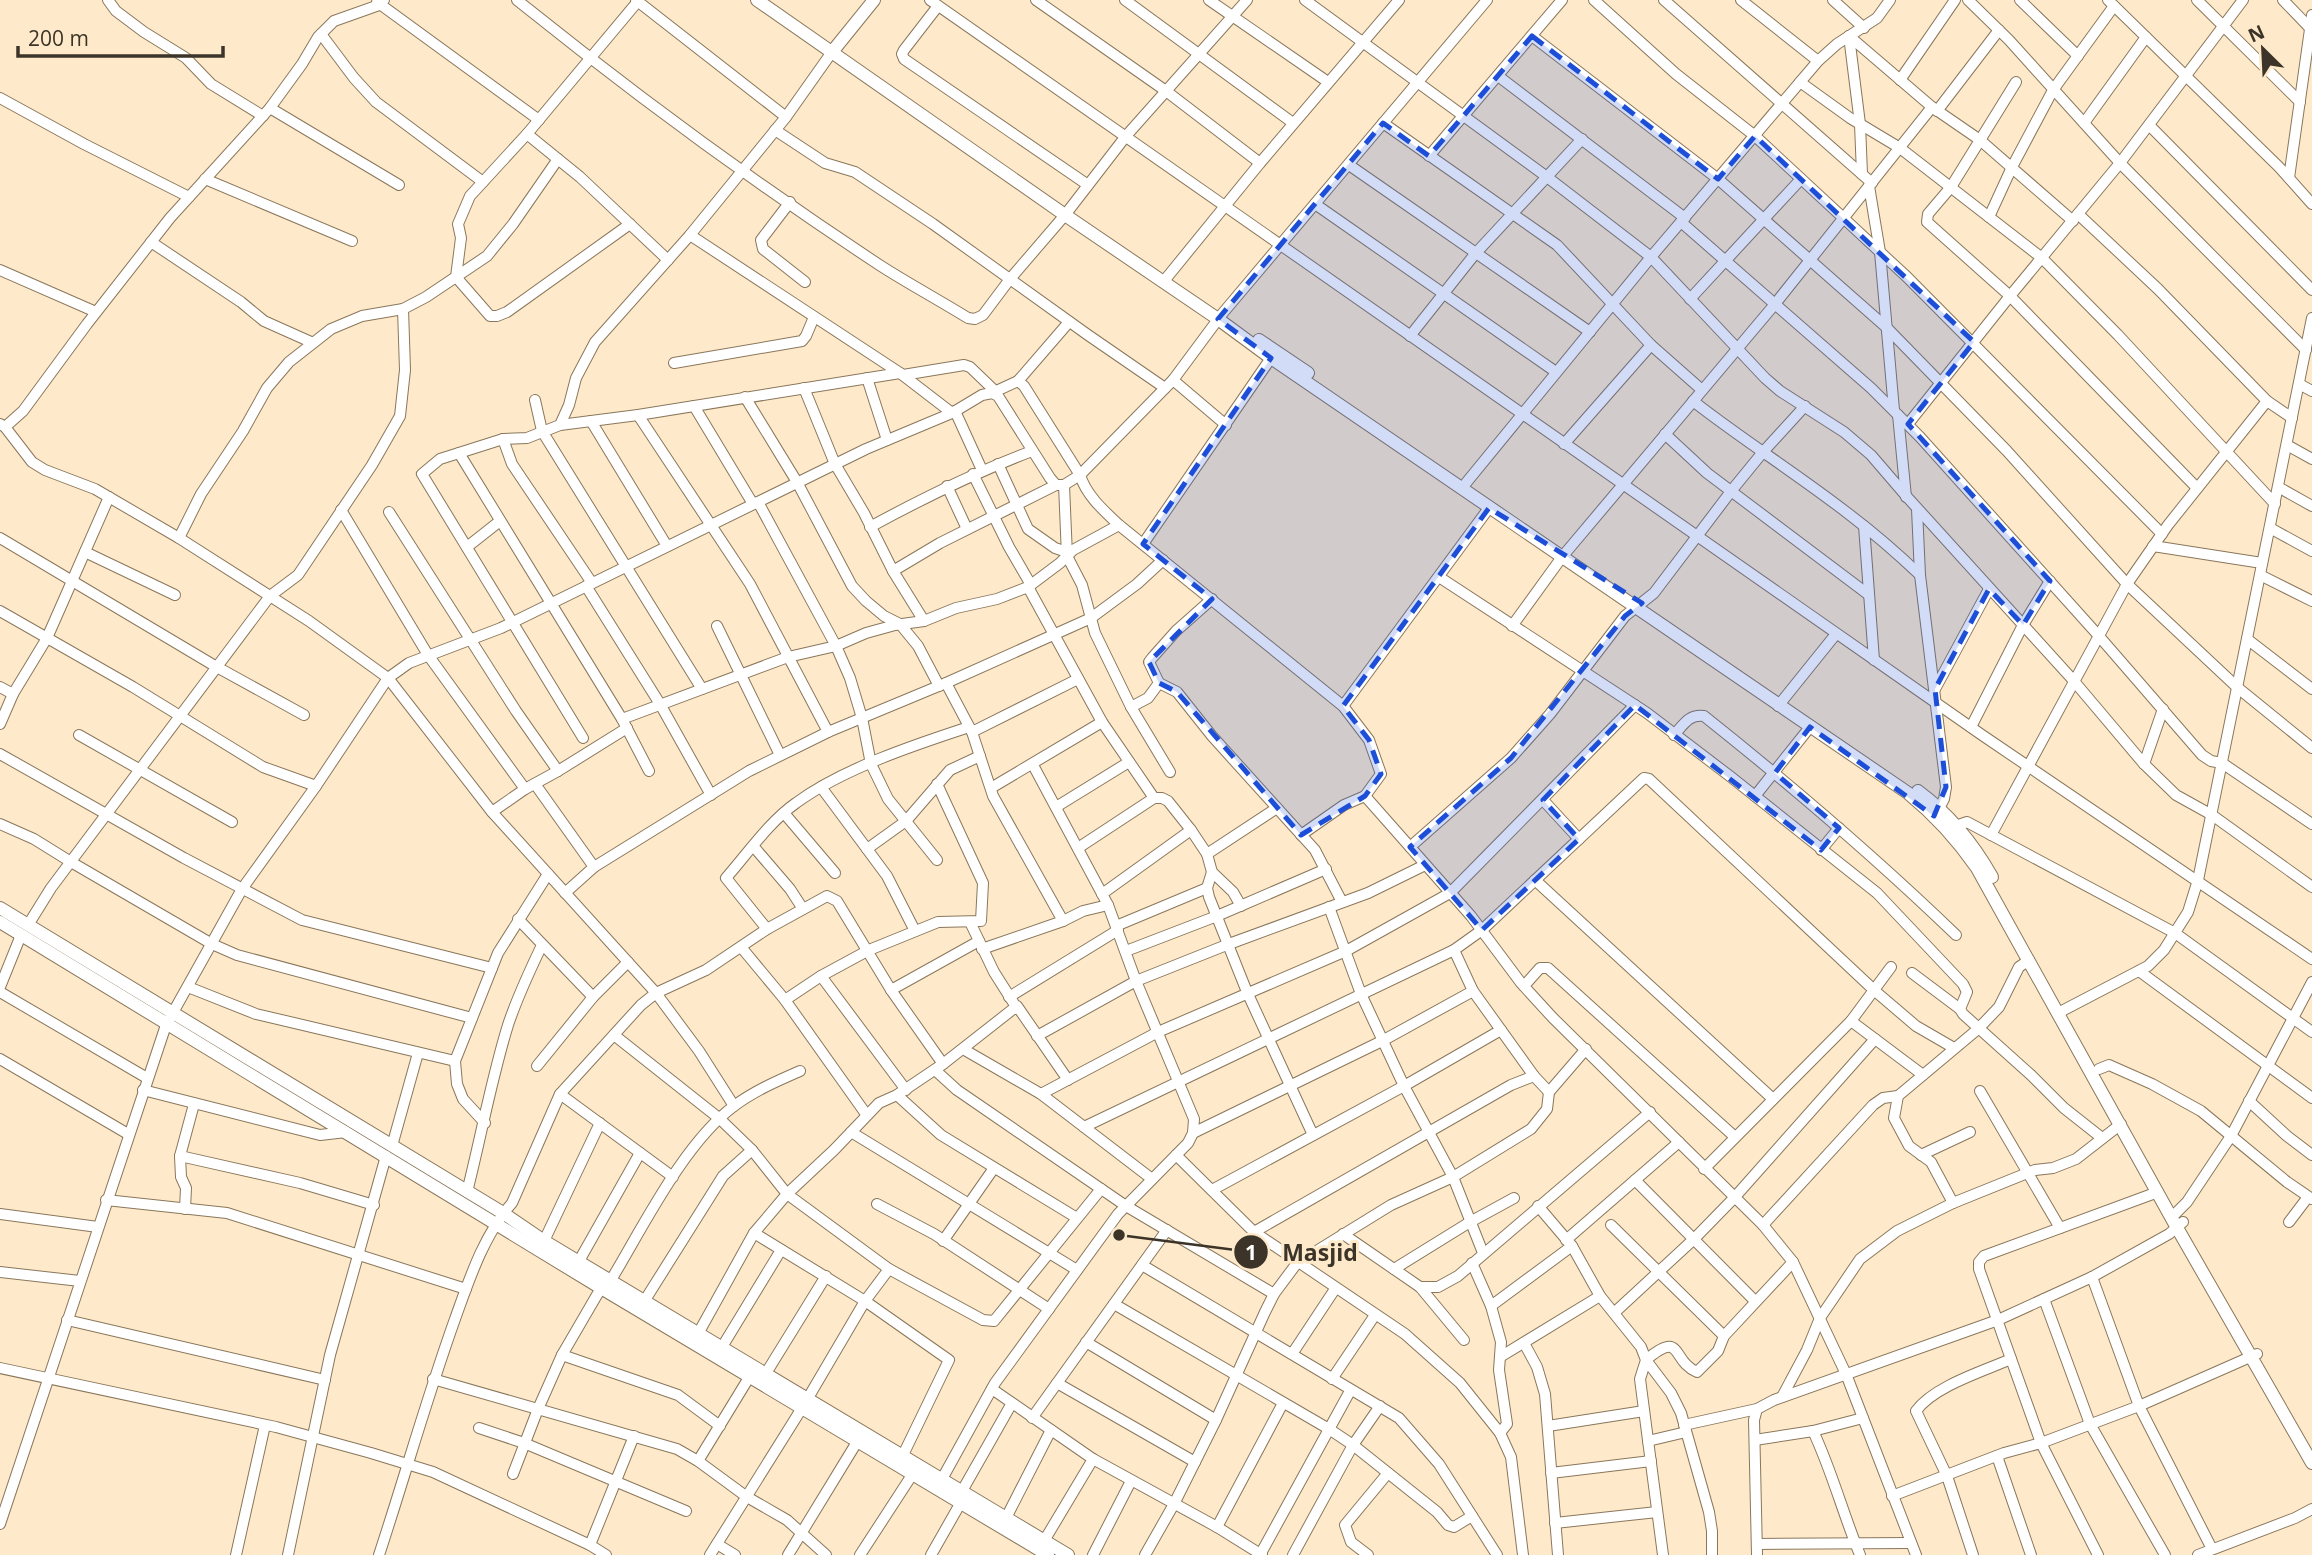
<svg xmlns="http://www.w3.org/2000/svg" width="2312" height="1555" viewBox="0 0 2312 1555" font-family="'Open Sans',sans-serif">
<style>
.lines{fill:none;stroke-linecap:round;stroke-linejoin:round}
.minor-casing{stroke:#8a775b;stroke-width:12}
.major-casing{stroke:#8a775b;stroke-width:14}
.minor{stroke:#fff;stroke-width:10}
.major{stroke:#fff;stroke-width:12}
.marked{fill:#1d4ed8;fill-opacity:0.2;stroke:#1d4ed8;stroke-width:5;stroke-dasharray:14 9;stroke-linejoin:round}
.leader{fill:none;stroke:#3c3428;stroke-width:2.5}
.callout-dot{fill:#3c3428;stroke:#feeaca;stroke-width:2.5}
.mark-label{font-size:21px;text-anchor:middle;font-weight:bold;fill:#fff}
.callout-label{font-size:23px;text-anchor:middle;font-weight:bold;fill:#3c3428;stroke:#feeaca;stroke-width:6;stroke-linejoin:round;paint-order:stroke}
</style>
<rect width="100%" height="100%" fill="#feeaca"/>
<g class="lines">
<defs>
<g id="minor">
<path d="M108 0 116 11 144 32 186 58 211 84 263 116"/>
<path d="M517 0C634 94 756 184 881 266 909 284 939 300 968 318L975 319 983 315 1010 279 1065 215 1126 136 1247 0"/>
<path d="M636 0 786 117"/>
<path d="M930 0 1982 735 2312 959"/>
<path d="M1036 0 1166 91 1260 163"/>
<path d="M1125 0 1293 123"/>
<path d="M1209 0 1328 82"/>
<path d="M1305 0 1547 177 1651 257 1765 378 1780 391 1844 432 1871 455 1908 498 2073 680 2144 764 2176 795 2212 815 2312 887"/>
<path d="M1594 0 1676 74 1755 136 1907 277 2162 534"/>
<path d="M1664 0 1872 183"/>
<path d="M1741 0 1818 61"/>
<path d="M1833 0 1864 28"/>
<path d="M1968 0 2009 40 2120 163 2306 350"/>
<path d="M2020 0 2078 56"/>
<path d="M2108 0 2279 167 2312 204"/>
<path d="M2197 0 2300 102"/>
<path d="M2283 0 2310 28"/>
<path d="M377 2 539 120"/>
<path d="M938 6 904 50 902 54 904 59 1088 185"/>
<path d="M321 34 354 78 376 102 483 182"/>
<path d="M1532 36 1718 179 1886 327 2007 451 2127 584 2238 688 2312 748"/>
<path d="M1849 36 1932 107 1980 140 2073 221"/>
<path d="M1849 36 1860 124 1862 174"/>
<path d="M1498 76 1685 218"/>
<path d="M1900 80 1955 0"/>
<path d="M1800 82 1850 118 1900 148 2042 258 2118 335 2275 504"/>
<path d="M2016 82 1951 187 1928 214 1927 222 2010 296 2197 488"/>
<path d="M0 98 84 144 189 197"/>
<path d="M270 108 399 185"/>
<path d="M1937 111 1999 30"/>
<path d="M1383 123 1557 245 1651 345 1702 390"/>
<path d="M2084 123 2146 37"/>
<path d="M2149 125 2312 290"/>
<path d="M775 130 825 163 855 172 933 224 1088 335 1165 388"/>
<path d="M527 134 580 177 668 260"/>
<path d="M1429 156 1562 0"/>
<path d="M1349 165 1590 332"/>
<path d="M2289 178 2312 15"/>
<path d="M205 179 352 241"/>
<path d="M1869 186 1880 252 1894 410"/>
<path d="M790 202 761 240 763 249 805 282"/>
<path d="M1315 204 1556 372"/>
<path d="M2078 214 2158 289 2267 401 2292 418"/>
<path d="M1989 217 2012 167 2053 90 2114 6"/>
<path d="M1681 222 1871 388 1920 437 2098 635 2202 755 2211 761 2222 763 2312 824"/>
<path d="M630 224 507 312 497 316H490L456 277 461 238 458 224 470 196 527 134 639 0"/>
<path d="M690 235 900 373 952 413"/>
<path d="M151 242 241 302 264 321 311 342"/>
<path d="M0 270 96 312"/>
<path d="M1164 281 1260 163 1399 0"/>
<path d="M1690 299 1801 179"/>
<path d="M1410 336 1475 254 1582 139"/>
<path d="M674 363 802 341 806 336 814 317"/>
<path d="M903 375 964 365 970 367 995 391"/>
<path d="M867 378 887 440"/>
<path d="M1173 380 1226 425"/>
<path d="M1018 381 1069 322"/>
<path d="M2299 384 2312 391"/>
<path d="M804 388 835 464 864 513 893 571 924 621"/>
<path d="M992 393 1018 381 1024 386 1080 475C1086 495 1104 511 1119 525L1343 706 1369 740 1381 774 1365 796 1344 805 1301 835"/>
<path d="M745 397 797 482 852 586 866 601 884 616 900 624 918 646 939 686"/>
<path d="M535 400 542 431 702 689"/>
<path d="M1693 401C1744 441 1799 475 1850 515 1875 534 1898 554 1920 575"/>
<path d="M694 406 753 504"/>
<path d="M955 411 982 470"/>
<path d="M638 415 750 584 828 732"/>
<path d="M1898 415 1906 497"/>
<path d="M591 421 667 546"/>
<path d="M0 424 5 427 32 462 45 470 95 489 179 538 309 621 388 678 492 812 656 993 699 1051 734 1106"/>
<path d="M1908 424 2010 296 2120 163 2243 0"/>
<path d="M560 425 638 415 900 373"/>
<path d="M5 427 23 411 87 324 170 218 270 108 302 64 318 37 334 21 379 5 384 0"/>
<path d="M1665 434 1707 473 1869 595"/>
<path d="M503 439 512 464 592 583"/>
<path d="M1564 444 1651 345"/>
<path d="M2287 445 2312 459"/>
<path d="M459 453 622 719 649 771"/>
<path d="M998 464 1028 529 1055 548 1067 552"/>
<path d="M973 474 1009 547 1031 585"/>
<path d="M1466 483 1651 257 1818 61 1837 44 1877 18 1890 0"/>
<path d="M1064 485 1067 556 1082 585 1095 633 1131 707 1170 772"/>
<path d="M947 486 967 529"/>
<path d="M2278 487 2312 506"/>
<path d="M758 502 836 646 850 678 862 718 871 764 888 799 937 860"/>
<path d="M1917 509 1920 575 1946 787 1944 799 1936 814"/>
<path d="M341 510 428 655 525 789"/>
<path d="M389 512 516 711 558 771"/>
<path d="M1864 526 1874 660"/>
<path d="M870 527C925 497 974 473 1032 451"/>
<path d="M2270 528 2312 551"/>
<path d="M0 538 215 666 304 715"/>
<path d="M179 538 201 494 243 431 267 388 289 362 331 329 362 316 403 309 426 297 487 256 513 224 558 159"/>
<path d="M1143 544 1271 358"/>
<path d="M2153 546 2262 563"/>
<path d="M467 547 500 521"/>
<path d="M85 552 175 595"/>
<path d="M893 571 940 543 1056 485"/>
<path d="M2260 575 2312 601"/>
<path d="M1439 577 1647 713 1731 777 1877 893 1963 984 1967 992 1960 1009 1963 1014 2031 1075 2064 1108 2102 1138"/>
<path d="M586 586 660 704 711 795"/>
<path d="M1028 587 1102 722 1154 798H1162L1168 801 1191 830 1207 854 1212 872 1233 892 1241 906"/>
<path d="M0 611 133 687 263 767 316 786"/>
<path d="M717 626 780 755"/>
<path d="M1512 626 1562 557 1775 304 1932 107"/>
<path d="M2247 639 2312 689"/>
<path d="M946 683 972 732 993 796 1063 921"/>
<path d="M1159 683 1177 692 1212 736 1315 850 1342 902"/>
<path d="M0 687 13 694"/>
<path d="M1935 689 1989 589"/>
<path d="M1343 706 1489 508"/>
<path d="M1778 706 1836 634"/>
<path d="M1131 707 1148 698 1159 683 1149 662 1152 658 1176 631 1212 599"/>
<path d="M622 719 788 657 836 646 866 633 895 625 924 621 956 608 997 599 1028 587 1060 563 1073 550 1119 525"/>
<path d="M0 724 13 694 47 638 109 497"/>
<path d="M1971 727 2023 625 2050 581"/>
<path d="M972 732 1078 679"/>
<path d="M79 735 232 822"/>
<path d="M1674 735C1684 724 1689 714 1704 716 1792 786 1876 858 1956 935"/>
<path d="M583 738 422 474 440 459 503 439 527 438 560 425 569 405 576 378 595 342 690 235 786 117 832 52"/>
<path d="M0 754 184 858 302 920 492 968"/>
<path d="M2144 764 2163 709"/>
<path d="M535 784 594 867"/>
<path d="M821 787 887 876 915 931"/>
<path d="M991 788 1102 722"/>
<path d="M1365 796 1471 916 1521 983 1553 1018 1763 1225 1793 1262 1846 1374 1916 1555"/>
<path d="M1755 796 1810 727"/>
<path d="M1543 800 1579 839"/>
<path d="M1056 807 1129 762"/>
<path d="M492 812 525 789 558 771 627 728"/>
<path d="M784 813 835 873"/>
<path d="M0 824 34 839 71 862 212 944 237 955 472 1018"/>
<path d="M1950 828 1967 822 2175 933 2312 1032"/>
<path d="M1991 835 2127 584 2168 525 2267 401"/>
<path d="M754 847 790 889 803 909"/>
<path d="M1410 847 1511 758 1550 714 1625 616 1654 593 1732 490 1763 452 1805 406"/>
<path d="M1078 848 1154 798"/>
<path d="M867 849 906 821 950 770 980 756"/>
<path d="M1821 850 1839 828"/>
<path d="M1207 854 1277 808"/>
<path d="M1212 872 1207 888 1209 897 1247 992 1313 1135"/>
<path d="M1535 880 1773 1099"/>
<path d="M565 893 594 867 749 771 828 732 946 683 1091 618 1137 584 1163 560"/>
<path d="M1102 894 1191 830"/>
<path d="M1329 907 1361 994 1404 1086 1453 1177 1483 1253"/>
<path d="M518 919 593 997"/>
<path d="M970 922 994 972 1013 1002"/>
<path d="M28 925 51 888 270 596 298 575 372 465 400 416 405 370 403 309"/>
<path d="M1116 926 1207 888"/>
<path d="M767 929 726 878C748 853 769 822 796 803 842 769 914 745 969 727"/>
<path d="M741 947 785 1000 866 1114"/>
<path d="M982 949 1063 921 1083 911 1108 905"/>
<path d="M1454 950 1473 991 1534 1076 1549 1092"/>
<path d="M1126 951 1217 916 1326 869"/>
<path d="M2139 971 2312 1098"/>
<path d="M1912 973 1960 1009"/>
<path d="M821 976 906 1090"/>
<path d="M1524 986 1540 968H1548L1735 1137"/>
<path d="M0 987 21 935"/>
<path d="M188 987 256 1014 455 1061"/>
<path d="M891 990 979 941"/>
<path d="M0 992 147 1078"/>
<path d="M1009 997 1118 930"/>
<path d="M785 1000 821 976 869 950 938 922 981 921 983 883 937 784"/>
<path d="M2058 1013 2148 966 2164 950 2188 912 2198 880 2312 318"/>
<path d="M1851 1021 1923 1075"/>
<path d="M614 1035 720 1119 752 1150 787 1194 889 1269 983 1320 994 1321 1101 1189"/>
<path d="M1037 1036 1136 981 1229 944 1368 893 1425 865"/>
<path d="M963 1049 1041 1094 1152 1179"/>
<path d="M0 1059 128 1134"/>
<path d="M537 1066 593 997 628 962"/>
<path d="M2099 1069 2109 1065 2152 1084 2201 1111 2287 1182 2312 1199"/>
<path d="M935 1070 957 1090 1126 1206 1274 1294"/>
<path d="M143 1090 320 1135 346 1132"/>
<path d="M1980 1091 2060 1228"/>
<path d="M560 1094 673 1177"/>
<path d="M1041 1094 1158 1032 1346 951 1450 893 1635 705"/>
<path d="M897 1095 941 1135 1077 1218"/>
<path d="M2249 1101 2287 1136 2312 1155"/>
<path d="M485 1123 463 1099 457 1084 455 1061 498 953 548 874"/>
<path d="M1084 1127 1454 950 1482 930 1644 778 1649 779 1875 991 1916 1026 1954 1048"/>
<path d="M851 1132 1077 1270"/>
<path d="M1193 1133 1382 1041 1473 991"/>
<path d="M392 1146 418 1053"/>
<path d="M1176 1155 1254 1232 1405 1334 1460 1383 1500 1433 1511 1457 1523 1555"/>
<path d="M1921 1155 1970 1132"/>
<path d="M180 1156 300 1183 374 1205"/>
<path d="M1704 1169 1851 1021 1891 967"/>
<path d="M1635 1180 1755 1301"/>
<path d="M1212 1190 1404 1086 1501 1030"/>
<path d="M467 1192C481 1137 491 1080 508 1025 517 998 530 970 542 945"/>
<path d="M106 1200 227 1213 466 1289"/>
<path d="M1953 1203 1931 1162 1909 1146 1894 1118 1898 1096 1978 1029 1999 1007 2019 967 2029 960"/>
<path d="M877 1204 934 1234 1049 1309"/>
<path d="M1538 1206 1572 1246 1600 1296 1641 1347 1646 1360 1640 1379 1663 1555"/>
<path d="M185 1209 186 1188 181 1177 180 1156 194 1104"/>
<path d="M0 1214 98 1227"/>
<path d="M2172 1217 2187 1202 2231 1136 2312 982"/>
<path d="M2289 1222 2308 1197"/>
<path d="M1611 1225 1724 1336"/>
<path d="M1763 1225 1873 1105 1883 1098 1898 1096"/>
<path d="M1254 1232 1511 1085 1534 1076"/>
<path d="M754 1233 865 1301 949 1360 903 1455"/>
<path d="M1343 1234 1420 1287H1438L1458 1276 1650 1112"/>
<path d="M1566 1240 1679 1142"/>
<path d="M544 1241 600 1123"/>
<path d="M943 1241 994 1168"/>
<path d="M579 1261 640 1153"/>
<path d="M1472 1263 1491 1306 1501 1342 1499 1370 1507 1424 1500 1433"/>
<path d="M1142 1265 1399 1418 1439 1464 1497 1555"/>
<path d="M1394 1269 1470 1222 1514 1198"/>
<path d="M0 1272 80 1281"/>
<path d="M2092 1277 2139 1406 2212 1549"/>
<path d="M611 1280C643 1227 684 1143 734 1106 754 1091 777 1081 800 1071"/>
<path d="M1420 1287 1464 1340"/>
<path d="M2044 1299 2090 1424 2165 1555"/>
<path d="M645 1300 723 1176 752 1150"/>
<path d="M1114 1304 1329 1429 1353 1445 1437 1512 1448 1525 1454 1527 1472 1516"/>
<path d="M1491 1306 1572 1246"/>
<path d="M1614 1313 1694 1239 1734 1198 1875 1039"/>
<path d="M67 1320 325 1380"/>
<path d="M699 1332 754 1233 787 1194 834 1150 879 1103 897 1095 943 1064 1017 1006 1068 1080"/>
<path d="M1086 1342 1216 1420"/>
<path d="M1524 1343 1537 1367 1545 1394 1558 1555"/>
<path d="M722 1347 781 1250"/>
<path d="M1292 1354 1335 1289"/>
<path d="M562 1355 678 1395 720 1426"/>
<path d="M1500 1357 1600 1296"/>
<path d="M0 1368 276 1427 371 1453 433 1472 590 1545 606 1555"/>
<path d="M763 1378 826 1276"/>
<path d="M433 1379 677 1449 698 1461 747 1497 787 1520 826 1555"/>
<path d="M1332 1379 1375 1315"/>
<path d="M1057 1383 1195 1462"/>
<path d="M992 1389 1093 1459 1217 1527 1262 1555"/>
<path d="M1782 1397 1807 1350 1820 1318 1860 1259 1897 1231 1953 1203 2035 1170 2053 1168 2076 1159 2121 1124"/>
<path d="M808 1398 865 1301 889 1269"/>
<path d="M1032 1418 1167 1230"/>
<path d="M1684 1425 1757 1409"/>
<path d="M1548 1426 1644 1411"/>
<path d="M479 1428 524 1443 686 1511"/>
<path d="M1755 1440 1813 1431"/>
<path d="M1648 1441 1686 1432"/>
<path d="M1997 1456 2031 1555"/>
<path d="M698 1461 753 1371"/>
<path d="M1551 1473 1651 1461"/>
<path d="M513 1474 538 1409 562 1355 601 1288"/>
<path d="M942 1479 995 1383 1118 1214 1188 1143 1193 1133 1194 1119 1136 981 1108 905 1033 765"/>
<path d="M962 1491 1012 1403"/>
<path d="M1892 1496 2004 1453 2041 1443 2139 1406 2257 1354"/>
<path d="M1006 1518 1051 1430"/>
<path d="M1555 1523 1657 1512"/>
<path d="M0 1524 166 1025 242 889 316 786 388 678 409 663 501 628 866 449 952 413 982 395 992 393 998 396 1050 478 1056 485H1064L1080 475 1173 380 1222 314 1487 0"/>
<path d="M1217 1527 1283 1403"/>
<path d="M1044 1541 1093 1459"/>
<path d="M717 1544 735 1555"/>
<path d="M1757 1544 1911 1543"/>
<path d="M590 1545 634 1436"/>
<path d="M236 1555 265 1425"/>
<path d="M288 1555 330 1355 386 1156"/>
<path d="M379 1555C405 1476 427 1397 455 1319 469 1280 484 1234 512 1203L560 1094 641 1005 656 993 706 970 767 929 827 896 837 901 891 990 943 1064"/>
<path d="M710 1555 802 1408"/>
<path d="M788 1555 857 1442"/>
<path d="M860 1555 912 1475"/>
<path d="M931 1555 960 1504"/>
<path d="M1093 1555 1131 1481"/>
<path d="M1145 1555 1174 1504 1216 1420 1265 1312 1274 1294 1297 1263 1391 1205 1453 1177 1531 1129 1547 1109 1549 1092 1586 1049"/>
<path d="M1260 1555 1350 1391"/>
<path d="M1293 1555 1353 1445 1380 1406"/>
<path d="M1368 1555 1351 1542 1345 1525 1388 1473"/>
<path d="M1712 1555V1531L1709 1512 1681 1413 1671 1393 1646 1360C1683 1329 1671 1361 1697 1372L1718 1351 1724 1336 1793 1262"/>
<path d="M1757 1555 1754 1420 1757 1409 1774 1400 1998 1320 2092 1277 2169 1234 2183 1222"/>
<path d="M1860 1555C1843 1514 1832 1471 1813 1431L1863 1418"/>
<path d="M1973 1555 1947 1476 1916 1411C1934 1386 1984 1371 2011 1359"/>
<path d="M2098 1555 2041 1443 1979 1269V1262L1984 1256 2158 1192"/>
<path d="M2198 1555 2295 1518 2312 1509"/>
</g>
<g id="major">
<path d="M757 0 1065 215 1218 319 1271 358 1908 793C1935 815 1957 839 1977 868L2176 1226 2312 1463"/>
<path d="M832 52 874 0"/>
<path d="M1259 340 1308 373"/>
<path d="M1918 791C1949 814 1973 843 1992 877"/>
<path d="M0 908 503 1213 544 1241 1068 1555"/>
<path d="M0 922 601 1288 1048 1555"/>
</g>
</defs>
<!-- minor casing -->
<use href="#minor" class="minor-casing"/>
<!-- major casing -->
<use href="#major" class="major-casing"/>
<!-- minor -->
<use href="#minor" class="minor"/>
<!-- major -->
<use href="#major" class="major"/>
</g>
<!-- marked area -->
<path class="marked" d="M1532 36 1718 179 1755 136 1974 342 1908 424 2050 581 2023 625 1989 589 1935 689 1946 787 1934 816 1810 727 1775 773 1839 828 1821 850 1635 705 1543 800 1579 839 1482 930 1410 847 1511 758 1625 616 1642 603 1489 508 1343 706 1369 740 1381 774 1365 796 1301 835 1177 692 1159 683 1149 662 1212 599 1143 544 1271 358 1218 319 1383 123 1429 156Z"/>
<!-- callouts -->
<path class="leader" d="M1119 1235L1251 1252"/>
<g class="callout-dot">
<circle cx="1119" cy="1235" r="7"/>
<circle cx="1251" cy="1252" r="18"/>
</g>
<g class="mark-label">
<text x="1251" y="1260">1</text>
</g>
<g class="callout-label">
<text x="1320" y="1261">Masjid</text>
</g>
<!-- north arrow -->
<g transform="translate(2263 49) rotate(336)" stroke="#feeaca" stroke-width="5" paint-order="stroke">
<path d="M0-5L12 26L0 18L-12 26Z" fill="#3c3428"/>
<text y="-10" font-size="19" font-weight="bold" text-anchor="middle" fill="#3c3428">N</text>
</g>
<!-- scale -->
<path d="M18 46v10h205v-10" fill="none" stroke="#3c3428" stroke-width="3.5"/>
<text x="28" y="46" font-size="21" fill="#3c3428" stroke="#feeaca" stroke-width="5" paint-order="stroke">200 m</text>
</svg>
